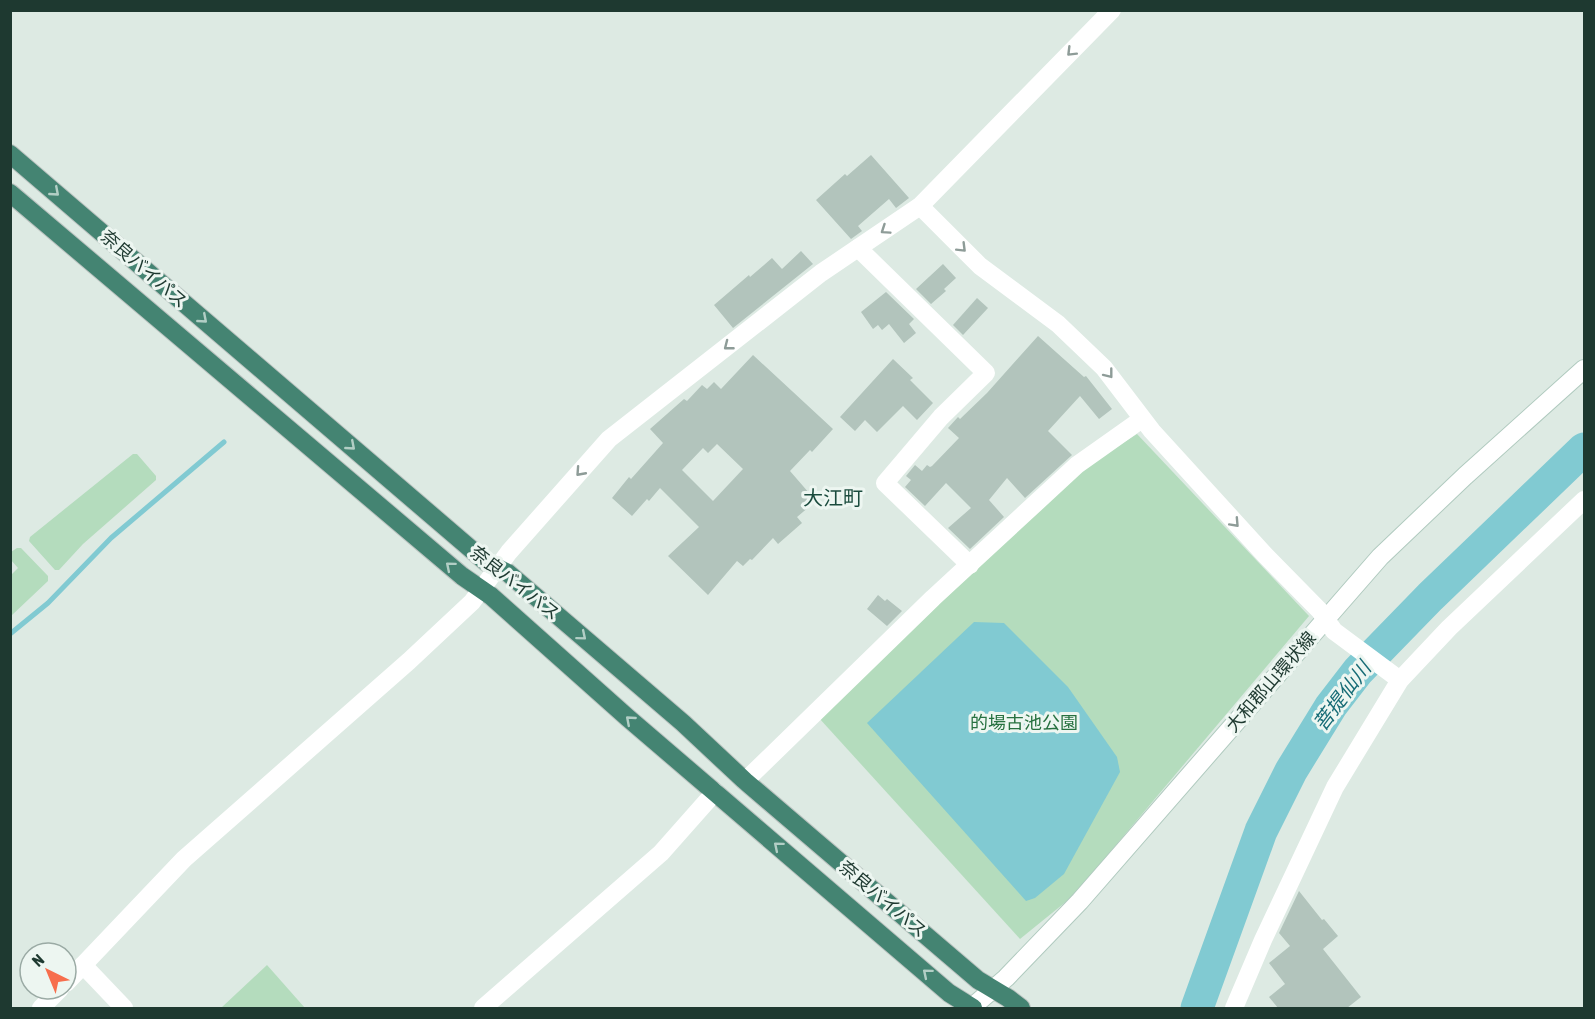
<svg xmlns="http://www.w3.org/2000/svg" width="1595" height="1019" viewBox="0 0 1595 1019" font-family="'Asap Condensed','Noto Sans JP',sans-serif">
<style>
.green{fill:#b4dcbd}
.water{fill:#81cad2}
.lines{fill:none;stroke-linecap:round;stroke-linejoin:round}
.stream{stroke:#81cad2;stroke-width:5}
.river{stroke:#81cad2;stroke-width:33}
.building{fill:#b2c4bc;fill-rule:evenodd}
.secondary-casing{stroke:#b0cabf;stroke-width:20}
.trunk-casing{stroke:#bcc4c1;stroke-width:20}
.minor{stroke:#fff;stroke-width:18}
.secondary{stroke:#fff;stroke-width:18}
.trunk{stroke:#448472;stroke-width:18}
.oneway{stroke:#8e9c98}
.oneway2{stroke:#b2cec5}
.labels{text-anchor:middle;stroke-width:6;stroke-linejoin:round;paint-order:stroke}
.street-label{font-size:18px;fill:#1e3930;stroke:#edf6f1}
.park-label{font-size:18px;fill:#277140;stroke:#edf6f1}
.neighbourhood-label{font-size:20px;fill:#1a4b3d;stroke:#edf6f1}
.water-label{font-size:20px;font-style:italic;fill:#176c76;stroke:#edf6f1}
</style>
<rect width="100%" height="100%" fill="#ddeae3"/>
<!-- green -->
<g class="green">
<path d="M1137 434 1309 616 1073 896 1020 939 819 718 1083 468Z"/>
<path d="M133 454H137L156 476V480L83 544 59 570H55L29 541 30 537Z"/>
<path d="M17 548H21L48 576V581L11 616V575L18 568 11 560V552Z"/>
<path d="M267 965 305 1008H221Z"/>
</g>
<!-- water -->
<path class="water" d="M974 622 1004 623 1068 687 1117 757 1120 772 1064 874 1035 898 1026 901 867 723Z"/>
<g class="lines">
<!-- stream -->
<path class="stream" d="M10 634 48 603 111 538 224 442"/>
<!-- river -->
<path class="river" d="M1197 1008 1261 831 1291 771 1331 706 1358 671 1430 597 1584 449"/>
</g>
<!-- building -->
<g class="building">
<path d="M871 155 909 198 896 208 889 199 858 226 862 231 851 239 816 200 845 174 847 176Z"/>
<path d="M801 251 813 264 733 328 714 305 749 275 750 277 772 258 782 269Z"/>
<path d="M943 264 956 278 944 289 946 291 931 304 916 289Z"/>
<path d="M886 292 914 319 909 324 916 333 904 343 889 324 882 330 878 325 873 329 861 312Z"/>
<path d="M977 298 988 308 963 335 953 325Z"/>
<path d="M1038 336 1084 377 1086 376 1112 409 1099 419 1080 396 1048 431 1072 455 1025 498 1007 478 989 500 1004 517 970 549 948 528 971 508 946 483 925 506 905 487 911 480 906 476 915 465 922 471 927 465 930 467 932 466 959 438 948 428 958 417 960 419 987 393Z"/>
<path d="M753 355 833 429 812 452 810 450 790 471 816 501 797 517 802 523 778 544 773 538 752 560 750 559 743 566 737 561 708 595 668 556 699 527 660 488 649 501 647 499 632 516 612 498 629 477 631 479 663 443 650 429 684 399 687 401 702 385 707 389 714 382 721 389ZM717 444 743 469 713 501 682 470 703 448 708 453Z"/>
<path d="M893 359 913 378 910 380 933 403 917 420 903 406 877 432 865 420 855 431 840 417Z"/>
<path d="M878 595 885 601 887 599 902 611 887 626 867 609Z"/>
<path d="M1299 891 1322 920 1324 919 1338 936 1323 949 1361 997 1347 1008H1278L1269 997 1285 984 1269 963 1290 946 1279 933Z"/>
</g>
<g class="lines">
<defs>
<path id="secondary" d="M971 1008 1006 978 1080 901 1380 557 1465 476 1584 369"/>
<g id="trunk">
<path d="M10 154 486 562 508 573 683 723 745 781 978 980 1008 998 1021 1008"/>
<path d="M10 193 462 576 491 596 628 718 949 993 973 1008"/>
</g>
</defs>
<!-- secondary casing -->
<use href="#secondary" class="secondary-casing"/>
<!-- trunk casing -->
<use href="#trunk" class="trunk-casing"/>
<!-- minor -->
<g class="minor">
<path d="M920 206 980 266 1058 324 1104 368 1152 431 1265 555 1320 611 1334 631 1400 680"/>
<path d="M858 248 986 373 941 417 885 483 970 565"/>
<path d="M745 781 933 598 1077 465 1142 419"/>
<path d="M83 965 124 1008"/>
<path d="M66 983 184 859 409 661 472 602 509 552 609 439 821 273 920 206 1112 10"/>
<path d="M41 1008 60 989"/>
<path d="M483 1008 661 853 715 792"/>
<path d="M1234 1008 1263 940 1335 787 1400 680 1449 628 1584 500"/>
</g>
<!-- secondary -->
<use href="#secondary" class="secondary"/>
<!-- trunk -->
<use href="#trunk" class="trunk"/>
</g>
<!-- one-way arrows -->
<defs><path id="oneway-chevron" d="M-2-3.5L2.5 0L-2 3.5" fill="none" stroke-width="1.6" stroke-linecap="round" stroke-linejoin="round" transform="scale(1.5)"/></defs>
<g class="oneway">
<use href="#oneway-chevron" transform="translate(1071 52) rotate(135)"/>
<use href="#oneway-chevron" transform="translate(885 230) rotate(146)"/>
<use href="#oneway-chevron" transform="translate(962 248) rotate(45)"/>
<use href="#oneway-chevron" transform="translate(728 346) rotate(142)"/>
<use href="#oneway-chevron" transform="translate(1109 374) rotate(52)"/>
<use href="#oneway-chevron" transform="translate(580 472) rotate(132)"/>
<use href="#oneway-chevron" transform="translate(1235 523) rotate(47)"/>
</g>
<g class="oneway2">
<use href="#oneway-chevron" transform="translate(55 192) rotate(41)"/>
<use href="#oneway-chevron" transform="translate(203 319) rotate(41)"/>
<use href="#oneway-chevron" transform="translate(351 446) rotate(41)"/>
<use href="#oneway-chevron" transform="translate(450 566) rotate(-140)"/>
<use href="#oneway-chevron" transform="translate(582 636) rotate(40)"/>
<use href="#oneway-chevron" transform="translate(630 720) rotate(-139)"/>
<use href="#oneway-chevron" transform="translate(778 846) rotate(-140)"/>
<use href="#oneway-chevron" transform="translate(927 973) rotate(-140)"/>
</g>
<g class="labels">
<!-- street labels -->
<g class="street-label">
<text transform="translate(144 269) rotate(41)" y="6">奈良バイパス</text>
<text transform="translate(515 583) rotate(38)" y="6">奈良バイパス</text>
<text transform="translate(1271 682) rotate(-49)" y="6">大和郡山環状線</text>
<text transform="translate(883 899) rotate(40)" y="6">奈良バイパス</text>
</g>
<!-- park labels -->
<g class="park-label">
<text x="1024" y="729">的場古池公園</text>
</g>
<!-- neighbourhood labels -->
<g class="neighbourhood-label">
<text x="833" y="505">大江町</text>
</g>
<!-- water labels -->
<g class="water-label">
<text transform="translate(1342 696) rotate(-53)" y="7">菩提仙川</text>
</g>
</g>
<!-- border -->
<rect width="1595" height="1019" fill="none" stroke="#1e3930" stroke-width="24"/>
<!-- north arrow -->
<g transform="translate(48 971) rotate(317)"><circle r="28" fill="#edf6f1" stroke="#9aaaa4" stroke-width="1.5"/>
<path d="M0-4.5L10 22L0 15L-10 22Z" fill="#f76e4d"/>
<text y="-9" font-size="16" font-weight="bold" text-anchor="middle" fill="#1e3930">N</text>
</g>
</svg>
